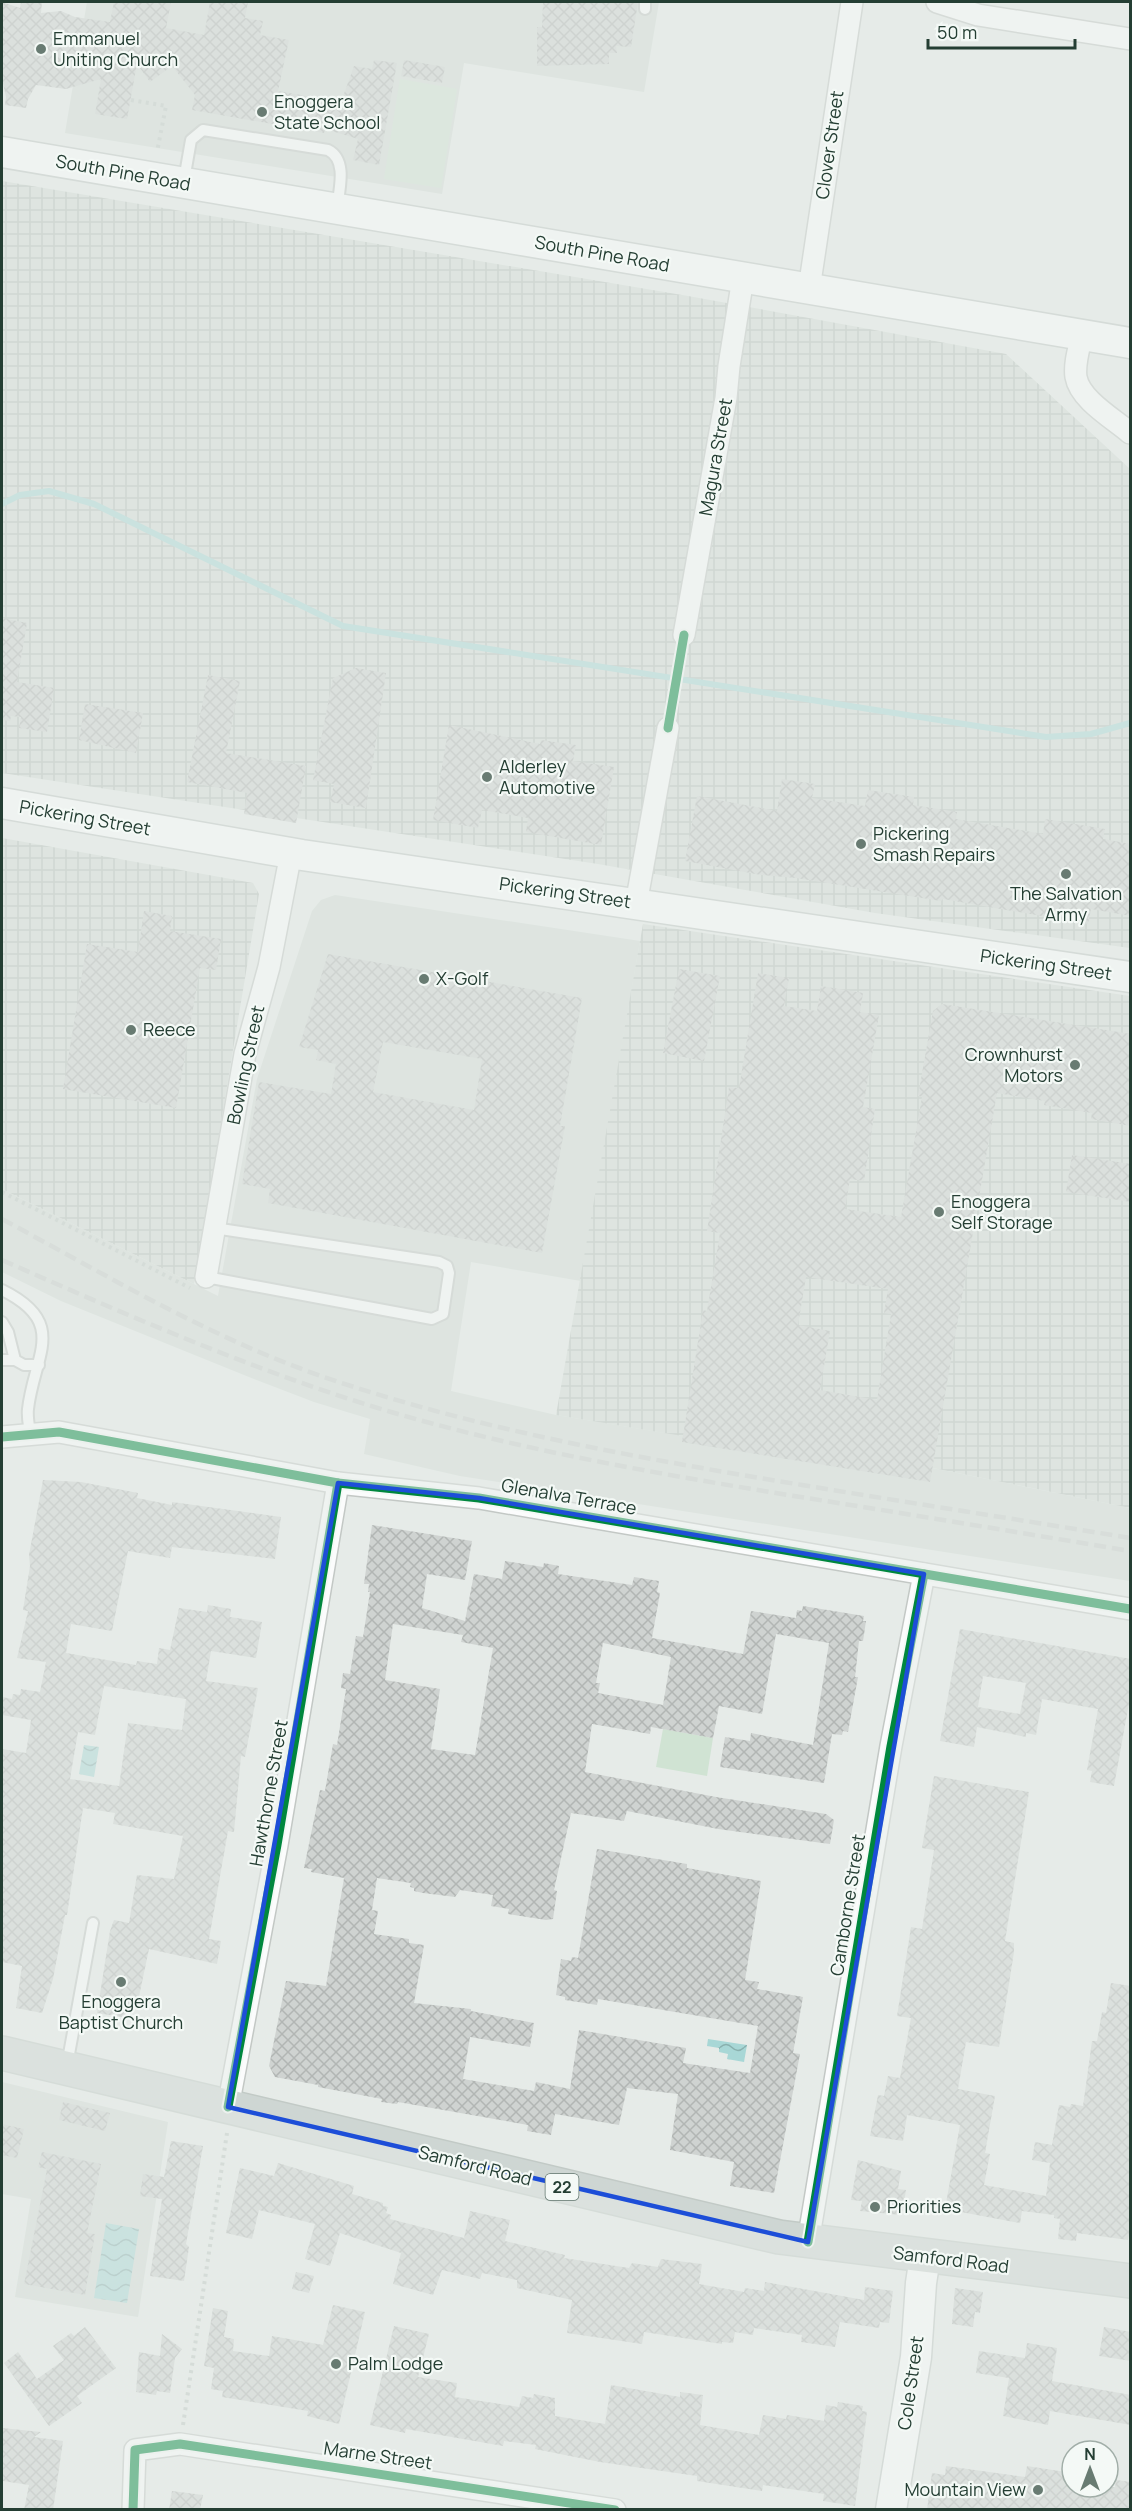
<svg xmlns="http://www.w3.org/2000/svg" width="1132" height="2511" viewBox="0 0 1132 2511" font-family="Manrope,sans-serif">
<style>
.built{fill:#d4dcd7}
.industrial{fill:url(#industrial-grid)}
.green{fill:#d0e3d3}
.water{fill:url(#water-waves)}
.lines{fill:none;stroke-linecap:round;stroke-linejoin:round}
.stream{stroke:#a8d7d6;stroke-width:6}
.building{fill:url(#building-cross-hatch);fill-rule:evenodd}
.lane-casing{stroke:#c3c8c5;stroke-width:14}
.street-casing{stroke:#c3c8c5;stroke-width:24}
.secondary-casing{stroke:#c1c8c5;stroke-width:33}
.primary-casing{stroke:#c2cac6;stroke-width:36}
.path{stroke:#c2cac6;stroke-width:4;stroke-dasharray:3 4.5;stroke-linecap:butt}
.lane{stroke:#fbfcfc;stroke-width:10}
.street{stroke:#fbfcfc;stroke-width:21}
.secondary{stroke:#fbfcfc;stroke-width:30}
.primary{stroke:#ced6d3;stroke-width:33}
.rail{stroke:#c7ccc9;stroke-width:4.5;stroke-dasharray:12 6;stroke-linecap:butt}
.cycleway-casing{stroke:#f4f9f6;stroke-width:13}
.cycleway{stroke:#00873e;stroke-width:9}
.marked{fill:none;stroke:#1d4ed8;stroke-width:4.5;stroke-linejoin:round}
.poi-dot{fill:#687b72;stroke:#f4f9f6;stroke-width:2}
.labels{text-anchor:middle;stroke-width:4.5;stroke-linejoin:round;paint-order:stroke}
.shield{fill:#f4f9f6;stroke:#62766e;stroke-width:1.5}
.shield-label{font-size:16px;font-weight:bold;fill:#243e33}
.poi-label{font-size:18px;fill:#243e33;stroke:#f4f9f6;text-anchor:start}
.street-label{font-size:18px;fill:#243e33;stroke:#f4f9f6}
</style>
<defs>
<pattern id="industrial-grid" width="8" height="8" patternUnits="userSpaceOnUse" patternTransform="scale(1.5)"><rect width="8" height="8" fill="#d4dcd7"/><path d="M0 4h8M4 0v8" fill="none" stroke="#b6beb9"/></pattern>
<pattern id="water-waves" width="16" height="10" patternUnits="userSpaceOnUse" patternTransform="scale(1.5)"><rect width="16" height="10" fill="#a8d7d6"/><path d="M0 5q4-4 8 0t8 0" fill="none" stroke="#89b0ae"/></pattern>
<pattern id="building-cross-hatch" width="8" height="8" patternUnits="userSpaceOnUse" patternTransform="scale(1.5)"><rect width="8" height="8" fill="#cfd3d1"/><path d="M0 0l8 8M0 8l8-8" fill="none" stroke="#b2b6b4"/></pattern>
</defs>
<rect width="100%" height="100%" fill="#e6ebe8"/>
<!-- built -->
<g class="built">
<path d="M87 2H659L644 92 464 63 442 194 65 133Z"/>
<path d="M335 895 640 941 581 1281 471 1262 451 1391 556 1415 683 1436 682 1441 932 1468 1130 1508V1581L460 1476 364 1454 370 1419 314 1402 249 1377 61 1301 2 1272V1189L218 1296 257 1079 312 911 321 900Z"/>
<path d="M2 2082 168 2122 138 2317 15 2297 31 2199 2 2194Z"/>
</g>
<!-- industrial -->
<g class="industrial">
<path d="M2 181 688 296 1006 354 1130 469V948L875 913 598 864 2 773Z"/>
<path d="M2 838 253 883 259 894 194 1284 2 1189Z"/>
<path d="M643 924 1130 996V1508L933 1468 808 1462 682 1442V1436L556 1415Z"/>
</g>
<!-- green -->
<g class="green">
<path d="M400 79 457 89 441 188 384 179Z"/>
<path d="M663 1729 713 1738 707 1776 656 1767Z"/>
</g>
<!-- water -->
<g class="water">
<path d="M84 1745 99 1747 94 1777 79 1774Z"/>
<path d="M708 2039 747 2045 744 2062 727 2059 728 2054 719 2052V2048L707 2046Z"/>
<path d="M106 2223 139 2229 127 2303 94 2298Z"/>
</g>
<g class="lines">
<!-- stream -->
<path class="stream" d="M2 504 20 495 49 491 94 504 343 626 1046 737 1091 734 1130 723"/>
</g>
<!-- building -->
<g class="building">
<path d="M2 2 20 8 21 2H42L41 13 61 11 75 17 110 22 114 2H171L166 28 204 35 210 2H248L245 18 263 21 260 35 289 40 278 91 341 102 354 66 372 69 374 60 397 63 379 165 353 160 358 139 325 129 324 133 192 110 195 95 172 66 150 82 137 64 127 119 95 114 101 79 66 89 36 85 28 99 26 108 5 105 6 97 2 79Z"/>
<path d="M543 2H638L631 47 616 46 617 53H609V64L537 66V27H542Z"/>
<path d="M404 60 445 67 442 83 401 76Z"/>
<path d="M2 618 27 623 17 682 54 688 47 732 19 728 21 717 11 716 10 721 2 720Z"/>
<path d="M356 668 386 673 366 808 330 802 334 784 313 780 333 678Z"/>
<path d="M208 675 240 681 226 753 306 766 296 823 244 814 247 793 187 782Z"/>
<path d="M85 704 143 713 136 753 79 740Z"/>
<path d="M449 725 540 744 541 740 576 745 573 761 614 767 601 845 526 832 528 818 482 810 478 828 433 820Z"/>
<path d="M782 779 815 784 812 798 865 806 868 790 914 797 913 805 957 812 956 819 1043 834 1045 819 1105 829 1103 839 1131 844V916L1091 909 1088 924 943 899 941 901 796 878 761 875 685 861 697 796 777 811Z"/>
<path d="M144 911 172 916 170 931 221 939 216 970 200 968 176 1108 63 1089 87 944 138 952Z"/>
<path d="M328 954 582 998 560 1126H565L542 1253 268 1203 270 1189 242 1184 259 1082 331 1094 336 1064 316 1060 318 1050 299 1047ZM383 1042 482 1059 474 1110 373 1092Z"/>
<path d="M679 969 720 976 704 1061 663 1053Z"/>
<path d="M758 973 789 978 784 1006 817 1011 821 986 863 993 860 1012 879 1015 863 1107 875 1109 864 1181 850 1179 845 1209 901 1217 922 1097 918 1096 933 1011 942 1004 1131 1034V1126L1091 1119 1092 1113 1044 1105 1045 1101 997 1093 930 1482 682 1442 703 1310 707 1311 720 1233 707 1231 729 1087 739 1088ZM806 1277 888 1289 884 1313 891 1314 877 1400 820 1390 830 1331 798 1325Z"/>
<path d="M1072 1155 1131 1164V1202L1066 1192Z"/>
<path d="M43 1480 81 1482 138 1493 137 1498 172 1505V1502L281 1517 275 1559 172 1547 170 1558 128 1551 112 1631 71 1624 66 1653 136 1665 137 1661 157 1664 159 1648 170 1650 179 1608 207 1612 208 1605 231 1609 230 1617 262 1622 256 1658 211 1651 206 1681 258 1688 245 1757 241 1756 234 1832 228 1831 209 1939 221 1941 217 1964 149 1949 137 2006 132 2005 129 2018 97 2013 110 1931 114 1920 129 1923 137 1875 174 1879 183 1836 113 1824 115 1813 83 1808 67 1915H65L53 1979 42 2013 16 2008 22 1966 2 1962V1749L26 1753 31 1720 2 1715V1697L12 1699 13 1694 20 1695 21 1689 40 1692 46 1662 17 1658 28 1611 23 1610 30 1566 29 1555ZM104 1686 186 1699 182 1730 128 1723 119 1786 70 1779 78 1732 95 1735Z"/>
<path d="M372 1525 472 1541 465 1580 427 1574 422 1608 465 1621 474 1574 502 1579 505 1561 543 1567 544 1563 559 1566 558 1574 632 1585 634 1577 659 1581 657 1592 660 1593 652 1638 743 1654 751 1611 796 1618 797 1610 802 1611 803 1606 864 1616 863 1621H866L863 1641H859L855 1677H858L848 1732 843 1731 842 1735 832 1734 824 1783 720 1767 725 1737 750 1741 751 1733 813 1745 829 1643 776 1634 762 1714 719 1706 713 1738 651 1727 650 1734 592 1724 585 1772 716 1797 826 1814 834 1820 830 1844 718 1829 627 1811 624 1821 571 1813 554 1890 557 1891 553 1919 546 1920 508 1914 509 1909 491 1906 493 1895 460 1890 455 1897 423 1893 414 1891V1888L410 1887 411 1883 377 1878 372 1910 378 1911 374 1934 409 1939V1943L424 1945 414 2003 471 2009V2011L534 2023 530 2047 470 2037 463 2079 534 2091 536 2082 570 2089 579 2030 686 2048 683 2063 750 2073 758 2026 598 1999 597 2005 565 2000V1997L556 1995 561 1959 571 1961 572 1957 578 1958 597 1849 687 1864V1868L761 1881 745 1980 759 1982 757 1989 803 1997 793 2053 800 2054 774 2193 730 2186 734 2162 670 2150 678 2094 627 2088 619 2125 555 2114 551 2135 527 2131 528 2125 398 2102 397 2104 381 2102 382 2099 318 2087V2085L275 2077 269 2066 286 1981 326 1986 344 1878 311 1872 312 1869 304 1868 320 1790 325 1791 333 1744 337 1745 346 1689 341 1688 343 1673 350 1674 356 1636 363 1637 370 1592H368L369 1584H364ZM393 1624 463 1635 461 1642 493 1648 475 1755 431 1749 440 1689 385 1680ZM603 1643 671 1657 663 1705 598 1693 600 1683H596Z"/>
<path d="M960 1629 1131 1659V1692L1114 1786 1090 1782 1092 1771 1087 1770 1098 1709 1042 1699 1036 1735 1026 1733V1737L977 1727 974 1747 940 1741ZM983 1676 1026 1683 1020 1714 978 1707Z"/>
<path d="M934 1776 1029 1792 1005 1941 1014 1943V1952L999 2047 966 2042 958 2089 995 2096 985 2153 990 2154 984 2185 1046 2196 1050 2163 1032 2160 1035 2142 1052 2145 1059 2105 1070 2107 1071 2104 1083 2106 1092 2041H1097L1102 2012 1106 2013 1111 1983 1131 1986V2224L1128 2240 1077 2233 1076 2241 1058 2239 1060 2219 1054 2218V2215L1022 2211 1020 2223 945 2209 960 2125 907 2115 903 2141 870 2136 878 2095 884 2096 888 2076 900 2078 911 2018 897 2016 911 1927 922 1929 934 1850 922 1848Z"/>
<path d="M63 2102 110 2113 105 2131 59 2120Z"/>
<path d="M2 2124 24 2129 17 2158 2 2155Z"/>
<path d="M171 2141 203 2146 186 2244 189 2247 184 2281 150 2276 162 2199 140 2196 143 2174 164 2177Z"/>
<path d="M42 2152 101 2164 87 2233 95 2234 85 2295 24 2284 47 2169 38 2167Z"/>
<path d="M858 2160 901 2171 898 2189 906 2190 902 2215 860 2211 862 2201 851 2200Z"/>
<path d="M278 2163 354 2186 352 2194 383 2203V2206L388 2207 386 2213 391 2215 390 2219 464 2238 470 2211 510 2220 505 2241 565 2255 564 2258 629 2268 632 2263 658 2267 661 2259 702 2264 699 2284 744 2292 745 2288 764 2291 765 2282 864 2300 865 2287 893 2291 889 2323 880 2322 879 2328 840 2322 835 2347 801 2342 802 2335 754 2328 753 2335 735 2332 733 2343 722 2342V2344L644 2332 642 2344 567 2333 572 2300 517 2288V2280L482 2273 480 2279 442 2270 433 2295 393 2284 401 2253 340 2233 330 2266 305 2259 315 2224 259 2210 252 2239 226 2233 240 2168 274 2176Z"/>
<path d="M296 2272 314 2276 309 2293 292 2289Z"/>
<path d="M955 2288 983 2292 980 2313 975 2312 973 2327 952 2324Z"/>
<path d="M333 2305 365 2312 339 2424 307 2416 308 2411 222 2397 223 2391 211 2389 214 2368 204 2366 213 2308 228 2311 224 2337 234 2339 233 2351 269 2356 272 2336 323 2345Z"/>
<path d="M394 2326 429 2334 418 2377 457 2383 455 2397 519 2407 522 2396 533 2398 534 2394 555 2398V2416L605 2424 611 2385 680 2397V2392L703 2395 700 2425 759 2435 763 2415 786 2419 787 2415 824 2421 826 2405 837 2407 838 2402 863 2406 862 2411 867 2412 855 2506 823 2501 824 2494 763 2485 762 2491 697 2481V2476L600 2462 535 2449 536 2445 504 2441 503 2446 406 2429 405 2433 370 2425Z"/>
<path d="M85 2327 116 2368 77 2396 82 2403 49 2426 4 2363 18 2352 37 2379 64 2360 53 2346 71 2333 74 2336Z"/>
<path d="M1104 2327 1131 2332V2361L1099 2356Z"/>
<path d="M162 2334 182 2349 175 2358 170 2393 157 2391 156 2395 136 2392 139 2352 160 2356Z"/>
<path d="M1027 2343 1057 2348 1052 2381 1131 2395V2425L1050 2411 1048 2425 1003 2416 1009 2378 976 2373 979 2351 1025 2358Z"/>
<path d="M2 2428 41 2432 34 2437 63 2441 53 2510H24L29 2485 3 2481Z"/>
<path d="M946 2466 1025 2477 1027 2466 1072 2473V2487H1115L1116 2480 1131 2482V2510H927L932 2473 945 2475Z"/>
<path d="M172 2491 203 2495 200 2510H169Z"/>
</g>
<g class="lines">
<defs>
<g id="lane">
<path d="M645 9V2"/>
<path d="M184 180 191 140 203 130 328 150C348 160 339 190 337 208"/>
<path d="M206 1277 432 1319 443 1314 449 1273 447 1266 439 1262 214 1228"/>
<path d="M2 1290C69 1323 34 1355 28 1409 27 1417 29 1425 30 1433"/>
<path d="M2 1322 8 1332 15 1360 24 1365H39"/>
<path d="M2 1360H15"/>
<path d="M67 2065 93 1923"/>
</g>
<g id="street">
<path d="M937 2 978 15 1130 39"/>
<path d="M809 289 852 2"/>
<path d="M1082 335C1079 348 1074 364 1076 377 1080 400 1114 419 1130 433"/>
<path d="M684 635 726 398 729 366 743 278"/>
<path d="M636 904 668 728"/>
<path d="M206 1277 245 1054 269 967 291 853"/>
<path d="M2 1437 59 1432 338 1483 479 1498 1130 1609"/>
<path d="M228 2107 277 1845 338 1483"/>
<path d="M808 2242 891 1746 924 1574"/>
<path d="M133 2510 135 2450 180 2444 615 2510"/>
</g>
<g id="secondary">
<path d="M2 152 1130 343"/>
<path d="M2 803 302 855 1130 977"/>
<path d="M891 2510 916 2357 921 2283 925 2257"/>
</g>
<path id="primary" d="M2 2053 779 2237 1130 2281"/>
</defs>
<!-- lane casing -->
<use href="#lane" class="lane-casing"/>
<!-- street casing -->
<use href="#street" class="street-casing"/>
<!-- secondary casing -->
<use href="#secondary" class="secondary-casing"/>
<!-- primary casing -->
<use href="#primary" class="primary-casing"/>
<!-- path -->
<g class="path">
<path d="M131 100 166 106 157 152"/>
<path d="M2 1192 190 1288"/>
<path d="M183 2425 227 2133"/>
</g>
<!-- lane -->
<use href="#lane" class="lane"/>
<!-- street -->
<use href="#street" class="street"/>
<!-- secondary -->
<use href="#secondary" class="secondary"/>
<!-- primary -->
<use href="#primary" class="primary"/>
<!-- rail -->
<g class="rail">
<path d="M2 1219C106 1275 209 1337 321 1376 478 1430 639 1458 802 1485 911 1503 1021 1520 1130 1538"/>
<path d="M2 1260C129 1316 257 1372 391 1412 521 1450 654 1473 788 1495 902 1513 1016 1532 1130 1551"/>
</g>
<defs>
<g id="cycleway">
<path d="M668 728 684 635"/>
<path d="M2 1437 59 1432 338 1483 479 1498 1130 1609"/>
<path d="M228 2107 277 1845 338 1483"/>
<path d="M808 2242 891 1746 924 1574"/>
<path d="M133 2510 135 2450 180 2444 615 2510"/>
</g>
</defs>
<!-- cycleway casing -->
<use href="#cycleway" class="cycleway-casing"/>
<!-- cycleway -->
<use href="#cycleway" class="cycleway"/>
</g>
<!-- marked area -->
<path d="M0 0H1132V2511H0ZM338 1483 479 1498 924 1574 808 2242 228 2107Z" fill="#e6ebe8" fill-opacity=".55" fill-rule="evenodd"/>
<path class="marked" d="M338 1483 479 1498 924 1574 808 2242 228 2107Z"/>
<!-- markers -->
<g class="poi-dot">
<circle cx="41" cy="49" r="6"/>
<circle cx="262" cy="112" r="6"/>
<circle cx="487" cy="777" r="6"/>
<circle cx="861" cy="844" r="6"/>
<circle cx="1066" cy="874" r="6"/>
<circle cx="424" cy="979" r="6"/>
<circle cx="131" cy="1030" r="6"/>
<circle cx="1075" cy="1065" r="6"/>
<circle cx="939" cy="1212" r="6"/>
<circle cx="121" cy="1982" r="6"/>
<circle cx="875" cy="2207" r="6"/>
<circle cx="336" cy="2364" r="6"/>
<circle cx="1038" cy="2490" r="6"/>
</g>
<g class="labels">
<!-- shield labels -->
<rect class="shield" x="545.5" y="2174" width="33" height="26" rx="4.5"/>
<g class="shield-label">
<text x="562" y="2193">22</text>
</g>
<!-- poi labels -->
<g class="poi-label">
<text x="53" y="45">Emmanuel<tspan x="53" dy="21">Uniting Church</tspan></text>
<text x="274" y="108">Enoggera<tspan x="274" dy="21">State School</tspan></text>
<text x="499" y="773">Alderley<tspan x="499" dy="21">Automotive</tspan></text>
<text x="873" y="840">Pickering<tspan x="873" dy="21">Smash Repairs</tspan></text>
<text x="1066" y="900" text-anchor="middle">The Salvation<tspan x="1066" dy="21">Army</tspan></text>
<text x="436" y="985">X-Golf</text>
<text x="143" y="1036">Reece</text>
<text x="1063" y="1061" text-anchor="end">Crownhurst<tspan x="1063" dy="21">Motors</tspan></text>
<text x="951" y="1208">Enoggera<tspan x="951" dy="21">Self Storage</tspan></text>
<text x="121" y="2008" text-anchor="middle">Enoggera<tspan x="121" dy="21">Baptist Church</tspan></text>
<text x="887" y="2213">Priorities</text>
<text x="348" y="2370">Palm Lodge</text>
<text x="1026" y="2496" text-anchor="end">Mountain View</text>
</g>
<!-- street labels -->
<g class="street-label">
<text transform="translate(830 145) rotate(-82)" y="6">Clover Street</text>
<text transform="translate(123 173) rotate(10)" y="6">South Pine Road</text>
<text transform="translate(602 254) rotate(10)" y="6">South Pine Road</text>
<text transform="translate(716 457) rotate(-80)" y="6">Magura Street</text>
<text transform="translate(85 818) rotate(10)" y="6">Pickering Street</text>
<text transform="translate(565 893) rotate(8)" y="6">Pickering Street</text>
<text transform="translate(1046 965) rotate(8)" y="6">Pickering Street</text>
<text transform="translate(246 1065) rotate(-78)" y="6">Bowling Street</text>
<text transform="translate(569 1497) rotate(10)" y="6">Glenalva Terrace</text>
<text transform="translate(269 1793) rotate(-80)" y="6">Hawthorne Street</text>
<text transform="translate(848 1905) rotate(-81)" y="6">Camborne Street</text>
<text transform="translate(475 2166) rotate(14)" y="6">Samford Road</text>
<text transform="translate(951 2260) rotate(7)" y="6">Samford Road</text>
<text transform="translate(911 2383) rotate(-82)" y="6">Cole Street</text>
<text transform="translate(378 2456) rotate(8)" y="6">Marne Street</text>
</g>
</g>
<!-- border -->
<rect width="1132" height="2511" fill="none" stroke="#243e33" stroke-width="6"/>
<!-- north arrow -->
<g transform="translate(1090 2469)"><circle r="28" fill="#f4f9f6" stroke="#a1aea8" stroke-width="1.5"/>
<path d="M0-4.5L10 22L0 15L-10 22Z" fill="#687b72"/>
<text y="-9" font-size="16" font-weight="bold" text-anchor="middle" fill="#243e33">N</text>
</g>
<!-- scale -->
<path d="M928 39v9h147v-9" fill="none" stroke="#243e33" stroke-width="3"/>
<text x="937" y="39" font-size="18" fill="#243e33" stroke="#f4f9f6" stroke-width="4.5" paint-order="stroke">50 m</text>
</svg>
